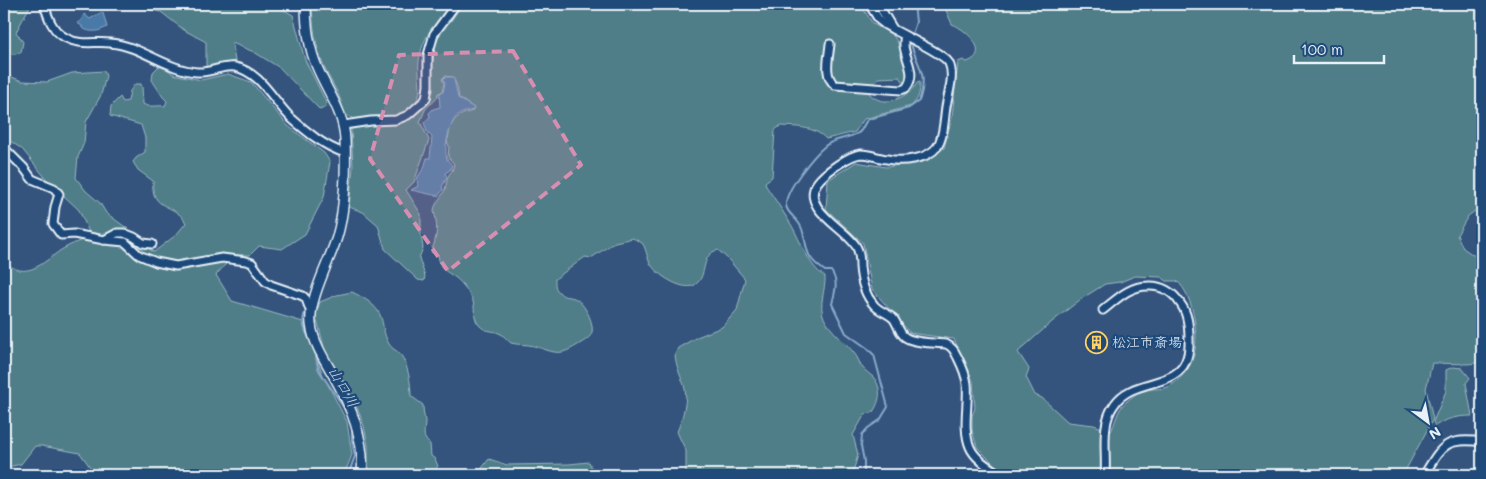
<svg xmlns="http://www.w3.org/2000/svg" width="1486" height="479" viewBox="0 0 1486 479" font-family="Mali,'Klee One',sans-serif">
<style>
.green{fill:#4f7e88;stroke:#9cb8c0;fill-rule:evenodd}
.water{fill:#4a7aa7;stroke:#89aac7}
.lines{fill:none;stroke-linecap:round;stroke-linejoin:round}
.stream{stroke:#89aac7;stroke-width:2}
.minor-casing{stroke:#e8f1f8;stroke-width:11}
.major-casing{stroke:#e8f1f8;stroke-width:12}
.minor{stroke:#1f4a7a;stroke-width:7}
.major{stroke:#1f4a7a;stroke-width:9}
.marked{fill:#d78fb1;fill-opacity:0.2;stroke:#d78fb1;stroke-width:4;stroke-dasharray:10 6;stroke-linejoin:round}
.labels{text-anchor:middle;stroke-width:4.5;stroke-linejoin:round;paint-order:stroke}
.poi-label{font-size:14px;fill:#e8f1f8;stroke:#1f4a7a;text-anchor:start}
.water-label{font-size:15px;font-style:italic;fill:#d0dfec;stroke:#1f4a7a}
</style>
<rect width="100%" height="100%" fill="#34547e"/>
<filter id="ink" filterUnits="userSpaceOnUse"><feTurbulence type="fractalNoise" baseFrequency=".02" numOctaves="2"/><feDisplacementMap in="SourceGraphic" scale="10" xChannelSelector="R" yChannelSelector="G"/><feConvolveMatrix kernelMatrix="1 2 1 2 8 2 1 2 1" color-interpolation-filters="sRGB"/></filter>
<g filter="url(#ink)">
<!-- green -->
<g class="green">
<path d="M4 4H31L16 32 23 42 21 52C14 55 9 55 4 48Z"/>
<path d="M144 4H273L293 15 305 60 327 104 324 108 320 110 280 68 254 52 232 43 235 61 220 65 206 67V42L184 30 161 12 146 9Z"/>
<path d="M312 4H450C442 18 428 30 423 45 420 53 418 63 419 72 419 84 423 93 414 104 403 118 395 115 380 116 370 117 359 122 350 117 343 113 343 108 341 101 337 89 329 79 324 67 315 46 313 26 312 4Z"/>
<path d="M462 4H862V7L873 24 892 34 897 41 909 71 908 82 905 84 900 77 878 78 869 93C883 110 909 97 918 82H920C920 93 919 99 911 106L864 119 855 132 826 139C814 126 796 127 780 126L775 130 772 177 765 182 766 186C775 199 784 213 792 226 800 240 810 269 825 276 826 290 818 304 824 318 831 332 845 341 854 353 858 357 859 363 862 367 865 371 870 374 873 377 883 388 880 403 872 413L865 414 853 435 858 455 852 475H690L686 472V451L677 432C682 419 689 399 684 385 680 375 676 365 675 355L678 348 697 337 722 327 737 310 745 279 728 259 718 250C700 254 708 275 696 284 685 293 659 276 652 266 647 260 647 251 643 244 641 242 636 240 633 238L615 242 591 258 585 257 555 279C555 286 555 289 560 293 564 298 569 296 574 298 584 302 594 322 592 332 591 337 586 340 581 343 559 357 557 353 534 346 527 344 518 345 511 343 507 340 504 335 499 333 492 330 485 332 479 325 472 317 476 307 472 299 469 292 462 283 456 278 444 269 441 272 438 255L431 252C435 243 438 232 436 221 436 218 434 213 434 210 436 201 443 196 445 189 447 182 447 175 452 171L454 164 448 157 449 146 447 141C449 137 449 133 450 128 455 116 462 114 473 111L474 108 459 98 457 86 453 77 445 76 442 79 444 83 442 92 438 93C437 103 429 103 425 110 423 114 422 118 420 122L429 140 414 182 406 190 421 214V235L423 248 419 258 425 276 424 281 418 280 385 249 378 225 363 212 349 207 353 167 351 129C367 123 383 127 398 123 413 119 423 103 433 92L432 67 437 33 451 21Z"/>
<path d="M940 4H1301C1308 13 1321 10 1330 4H1482V206L1468 216 1457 235 1463 248 1482 261V362L1469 364 1432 363 1426 389 1433 419 1403 475H1008V474L999 469 977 447 972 430V416L975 408 973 381 954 339 910 333 872 289 863 243 826 209 828 180 856 162 886 167 927 161 944 148 952 117 958 62 963 60 967 62C992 53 966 29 952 24L944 6ZM1135 276 1161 277 1167 281H1177C1194 296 1200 337 1193 358 1190 369 1178 382 1168 387 1161 390 1152 388 1145 390 1138 391 1131 398 1126 402 1116 411 1116 423 1110 433L1105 432 1102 428 1094 425 1068 422 1042 398 1035 395 1026 377 1029 369 1018 352 1053 321 1081 299 1105 284 1120 282Z"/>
<path d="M161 64 173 74 201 80 228 74 251 82 288 126 324 153 330 162 324 197 305 234 282 249 259 246 250 255H234L216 275 232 301 303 322 323 375 347 422 352 455 344 475H96L80 453 42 446H35L21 464 4 468V261C26 282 42 263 61 250 69 245 78 242 86 238L89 232 79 210 48 181 22 149 4 137V74L22 81 47 82 72 73 104 71 106 76 101 95 86 122 84 143 78 157 76 178 86 191 100 203 106 213 128 229 127 236 154 252 176 235 186 223C176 202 150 212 153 181L138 170 133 162 136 158 145 152V138L141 125 110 116 111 106 120 97 123 102 128 101 130 91 135 84H141L142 87 143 104C149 108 158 105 165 106L167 101 163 97 152 80 153 72Z"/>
<path d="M352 292C364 298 376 304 381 317 384 327 383 333 389 344 391 348 396 350 400 354 408 364 411 383 411 396L423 405C423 410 424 416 425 421 425 432 421 437 430 444L431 456 435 459 438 466 431 475H372L368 471V445L364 426 358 410 325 351 319 327 315 316 320 302 337 295Z"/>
<path d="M1453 367 1462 368 1470 378 1466 383 1472 416C1459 416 1447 418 1435 426L1433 422 1446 391V370Z"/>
<path d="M489 459 507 465 569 464 589 462 595 475H481L479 472Z"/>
</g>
<!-- water -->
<g class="water">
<path d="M100 13H103L107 27C98 32 91 33 82 28V26L77 23 81 21 84 14 90 19Z"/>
<path d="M445 77H453L454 79 458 98 474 108 473 110C468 111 463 112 458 115 450 121 443 150 447 159 447 160 451 164 452 165L450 170 445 173 447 177 442 187 443 190 438 196 411 190 418 186 417 178 424 168 427 158H430L432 137 427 132 424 122 430 117 429 113 433 109 440 107 439 94 443 92 445 83 443 79Z"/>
</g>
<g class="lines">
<!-- stream -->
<g class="stream">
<path d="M911 37 916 22 914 4"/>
<path d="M306 311C298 324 310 338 315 351 317 357 316 364 319 370 329 387 343 402 350 421"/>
<path d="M348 475 355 456 352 441V425"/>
<path d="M864 475V461L861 446 862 435 868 428 880 420 888 407 874 355 867 348 846 333 832 304C835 291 839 282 831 271H825C803 256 809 250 802 229 799 219 785 213 786 203 787 188 814 155 825 146 834 138 848 139 858 133 864 130 863 122 869 119L909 108 919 101C929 73 917 66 910 41"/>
</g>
<defs>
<g id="minor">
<path d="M44 4C48 17 52 31 66 38 81 46 95 41 111 43 141 46 167 70 197 72 210 73 223 65 235 67 261 72 274 102 291 118 307 132 325 147 345 153"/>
<path d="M869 4 879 20 884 24C897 33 943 52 949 63 955 76 948 94 946 107 944 120 944 137 937 147 927 160 901 162 887 159 878 158 870 154 861 154 849 155 824 173 817 183 799 209 850 231 857 248 860 254 860 261 860 267 861 281 865 295 874 305 879 311 887 313 893 318 898 324 899 333 905 337 913 343 936 343 946 344 953 347 955 352 958 358 962 366 966 375 967 384 969 404 962 428 970 447 975 459 991 469 1002 475"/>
<path d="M878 4 893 29"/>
<path d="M830 44C829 57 823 76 835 85L901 90 906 88C920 71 899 54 905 36"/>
<path d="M344 125 371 121 396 120 408 115 426 99 428 86V55L434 34 456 4"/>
<path d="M4 148 24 168 32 179 54 188 59 194 55 207 53 224 61 235 74 234 104 240 117 233H124L134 237 143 243 152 244"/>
<path d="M104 240 125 242 139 255 156 262 176 266 222 258 246 261 252 263 265 281 271 285 303 296 306 299 311 313"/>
<path d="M1103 310C1117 299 1129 286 1148 286 1161 285 1173 292 1180 303 1188 313 1189 326 1189 339 1192 395 1135 372 1114 405 1100 424 1107 453 1105 475"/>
<path d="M1424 475C1442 446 1445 437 1482 442"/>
</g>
<path id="major" d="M306 4C306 26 308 46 317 67 327 91 344 112 345 140 346 168 345 210 337 237 330 260 308 300 311 324 313 343 326 362 335 378 352 408 365 441 362 475"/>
</defs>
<!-- minor casing -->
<use href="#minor" class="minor-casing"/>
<!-- major casing -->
<use href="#major" class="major-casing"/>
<!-- minor -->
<use href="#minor" class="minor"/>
<!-- major -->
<use href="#major" class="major"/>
</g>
</g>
<!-- marked area -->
<path class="marked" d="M513 51 581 165 448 271 370 159 399 55Z"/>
<!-- icons -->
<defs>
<symbol id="building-ring" viewBox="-11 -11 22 22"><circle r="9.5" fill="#1f4a7a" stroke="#ffd166" stroke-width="1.5"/><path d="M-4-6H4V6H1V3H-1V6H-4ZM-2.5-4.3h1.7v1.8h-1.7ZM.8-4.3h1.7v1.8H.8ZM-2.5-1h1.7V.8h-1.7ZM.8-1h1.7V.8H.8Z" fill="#ffd166"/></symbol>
</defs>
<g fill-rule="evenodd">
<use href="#building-ring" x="1084" y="330" width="25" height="25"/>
</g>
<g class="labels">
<!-- poi labels -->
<g class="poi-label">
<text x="1112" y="347">松江市斎場</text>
</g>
<!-- water labels -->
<g class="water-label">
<text transform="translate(343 387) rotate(60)" y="5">山口川</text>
</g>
</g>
<!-- margin -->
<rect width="1486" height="479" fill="none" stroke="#1f4a7a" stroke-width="20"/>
<rect x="10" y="10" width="1466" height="459" fill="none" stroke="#e8f1f8" stroke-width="2" filter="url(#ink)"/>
<!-- north arrow -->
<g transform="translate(1428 422) rotate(148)" stroke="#1f4a7a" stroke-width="4" paint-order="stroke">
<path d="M0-4L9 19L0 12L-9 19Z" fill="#e8f1f8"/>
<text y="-8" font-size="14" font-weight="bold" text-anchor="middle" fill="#e8f1f8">N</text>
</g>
<!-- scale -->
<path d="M1294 55v8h90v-8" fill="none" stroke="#e8f1f8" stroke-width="2.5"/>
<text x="1301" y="55" font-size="15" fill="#e8f1f8" stroke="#1f4a7a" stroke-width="4" paint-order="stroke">100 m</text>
</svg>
